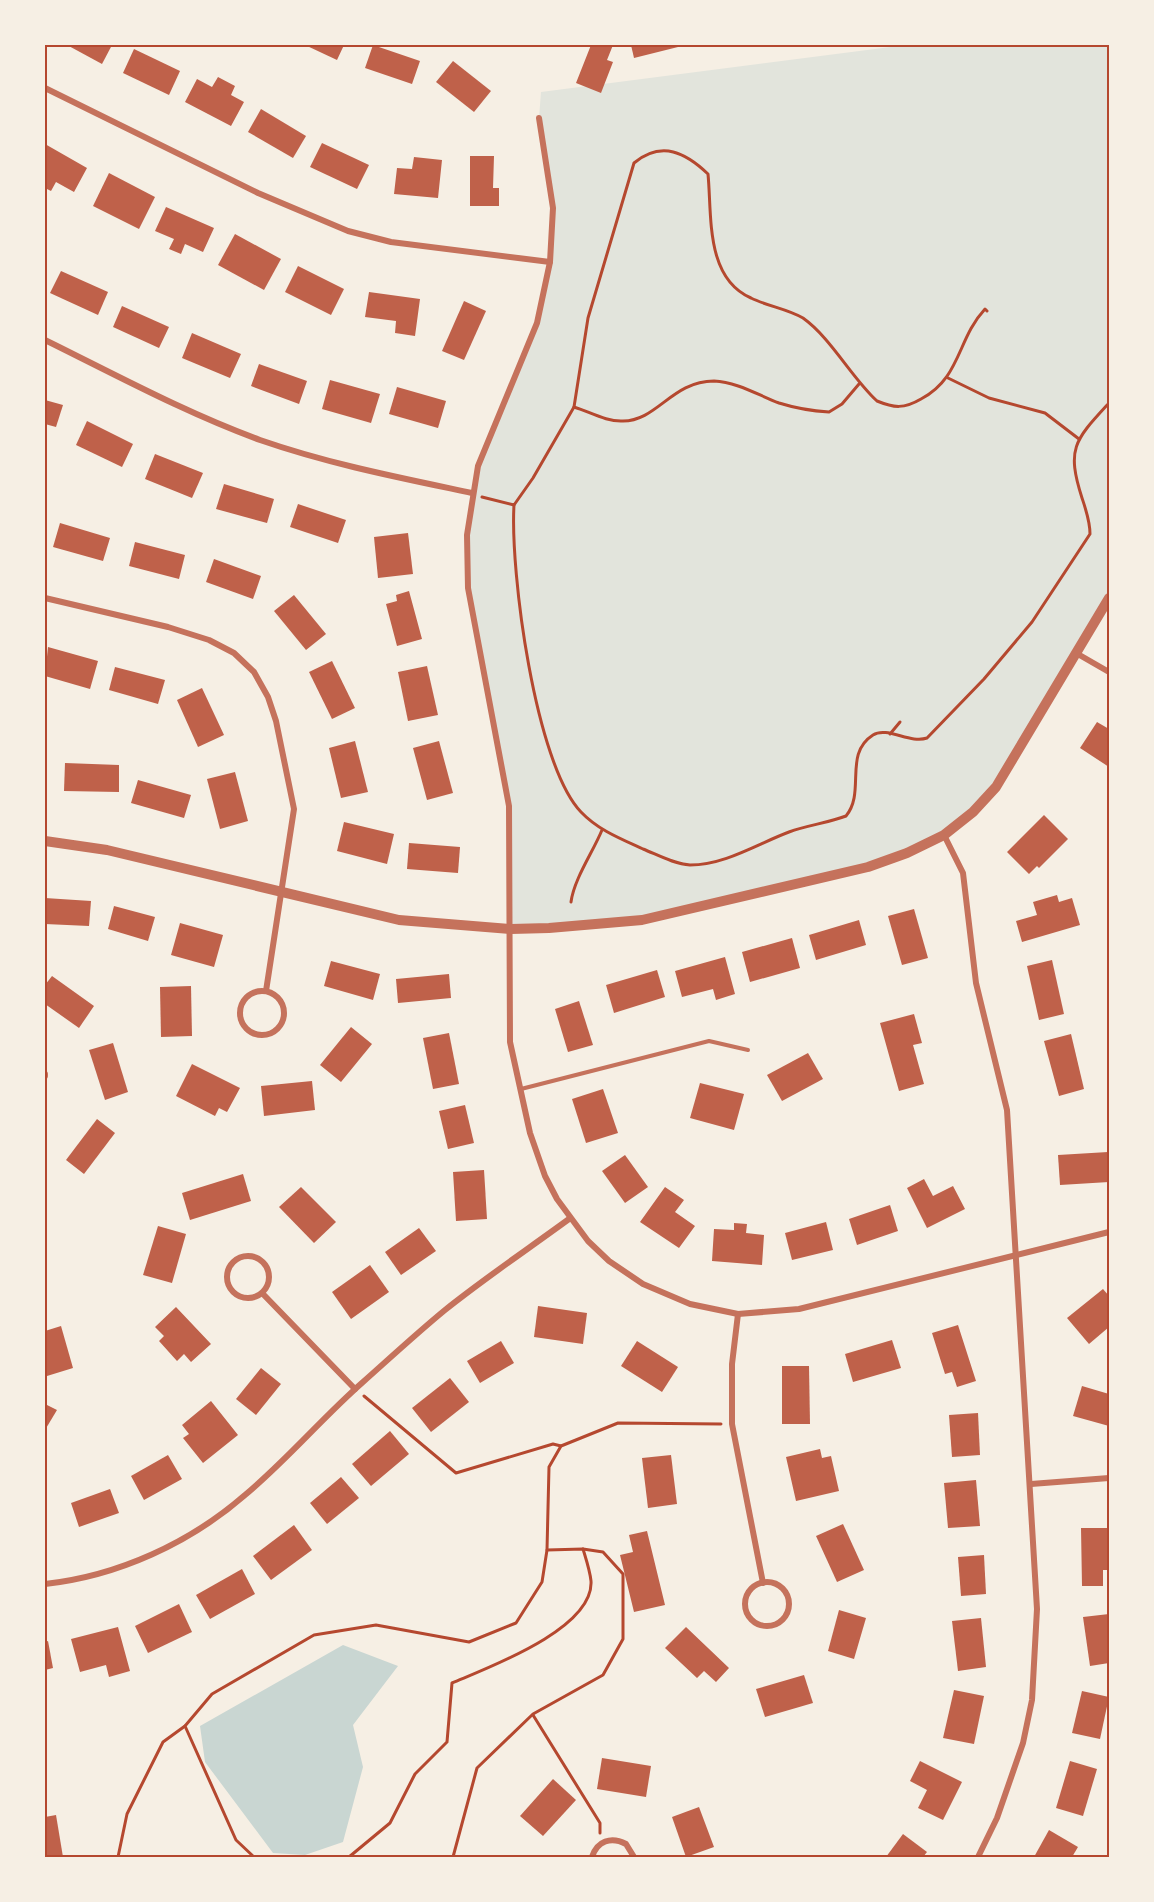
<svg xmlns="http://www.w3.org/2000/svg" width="1154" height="1902" viewBox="0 0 1154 1902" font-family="'Space Grotesk',sans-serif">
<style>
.green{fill:#e2e4dc}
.water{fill:#c9d6d2}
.building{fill:#bf614a}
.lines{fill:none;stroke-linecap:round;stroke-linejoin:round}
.path{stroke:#b5482f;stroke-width:3}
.service{stroke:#c5725c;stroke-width:4}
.minor{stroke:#c5725c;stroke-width:6}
.tertiary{stroke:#c5725c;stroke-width:10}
.neatline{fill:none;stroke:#b5482f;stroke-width:2}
</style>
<rect width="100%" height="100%" fill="#f6efe4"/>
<!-- green -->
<path class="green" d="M906 45H1109V598L1049 701 973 812 907 853 680 912 511 929 509 806 468 588 467 535 478 466 537 323 550 262 553 208 539 118 541 92Z"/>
<!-- water -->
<path class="water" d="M343 1645 398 1666 353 1725 363 1767 343 1842 305 1855 273 1853 205 1762 200 1726Z"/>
<!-- building -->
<g class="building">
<path d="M67 45H112L102 64Z"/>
<path d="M305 45H344L337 60Z"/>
<path d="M373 45 420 61 412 84 365 68Z"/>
<path d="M591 45H613L607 60 613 62 601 93 576 83Z"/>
<path d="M631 45H682V46L634 58Z"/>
<path d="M134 49 180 71 169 95 123 73Z"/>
<path d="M453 61 491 91 474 112 436 82Z"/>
<path d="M218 77 235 86 231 95 244 102 231 126 185 102 197 79 212 87Z"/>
<path d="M261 109 306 136 293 158 248 132Z"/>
<path d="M322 143 369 165 357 189 310 167Z"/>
<path d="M45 144 87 168 74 192 56 182 51 191 45 188Z"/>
<path d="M470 156H494L493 188H499V206H470Z"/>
<path d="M414 157 442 160 438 198 394 194 397 168 412 169Z"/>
<path d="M109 173 155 197 139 229 93 206Z"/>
<path d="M166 207 214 228 203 252 185 244 181 254 169 249 174 239 155 231Z"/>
<path d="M235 234 281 259 264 290 218 265Z"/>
<path d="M298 266 344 289 331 315 285 292Z"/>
<path d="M61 271 108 292 98 315 50 293Z"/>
<path d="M369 292 420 299 415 336 395 333 396 321 365 317Z"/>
<path d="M464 301 486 311 464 360 442 351Z"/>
<path d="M122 306 169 327 159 348 113 327Z"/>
<path d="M192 333 241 354 230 378 182 358Z"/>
<path d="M259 364 307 381 299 404 251 386Z"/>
<path d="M330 380 380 394 371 423 322 409Z"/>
<path d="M397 387 446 401 438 428 389 414Z"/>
<path d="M45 400 63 405 56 427 45 424Z"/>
<path d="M87 421 133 444 122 467 76 445Z"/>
<path d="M155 454 203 473 192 498 145 479Z"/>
<path d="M224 484 274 499 267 523 216 509Z"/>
<path d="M298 504 346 520 338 543 290 527Z"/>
<path d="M60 523 110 538 103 561 53 547Z"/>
<path d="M408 533 413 574 378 578 374 537Z"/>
<path d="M135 542 185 555 179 579 129 566Z"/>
<path d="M214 559 261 576 253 599 206 582Z"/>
<path d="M409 591 422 639 397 646 386 604 397 601 396 595Z"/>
<path d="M294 595 326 634 306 650 274 611Z"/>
<path d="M48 647 98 661 90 689 45 676Z"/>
<path d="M332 661 355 708 332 719 309 672Z"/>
<path d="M427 666 438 715 408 721 398 672Z"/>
<path d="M115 667 165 680 158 704 109 690Z"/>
<path d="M202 688 224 735 198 747 177 700Z"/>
<path d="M1097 722 1109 729V767L1080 748Z"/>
<path d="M355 741 368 792 341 798 329 748Z"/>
<path d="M439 741 453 793 427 800 413 748Z"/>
<path d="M65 763 119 765V792L64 791Z"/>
<path d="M235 772 248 821 220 829 207 779Z"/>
<path d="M138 780 191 795 184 818 131 803Z"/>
<path d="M1044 815 1068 839 1039 868 1037 866 1029 874 1007 852Z"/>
<path d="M344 822 394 834 387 864 337 851Z"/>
<path d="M409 843 460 847 458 873 407 869Z"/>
<path d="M1057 895 1059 902 1072 898 1080 925 1022 942 1016 921 1037 915 1033 902Z"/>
<path d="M45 898 91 901 89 926 45 924Z"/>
<path d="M114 906 155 917 148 941 108 929Z"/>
<path d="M914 909 928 958 902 965 888 916Z"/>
<path d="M859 920 866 945 816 960 809 935Z"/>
<path d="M180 923 223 935 214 967 171 955Z"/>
<path d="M792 938 800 968 750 982 742 952Z"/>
<path d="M725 957 735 994 716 1000 713 989 682 997 675 971Z"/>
<path d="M1052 960 1064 1014 1039 1020 1027 966Z"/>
<path d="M331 961 380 974 373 1000 324 986Z"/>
<path d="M657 970 665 997 614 1013 606 985Z"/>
<path d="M449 974 451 998 398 1003 396 979Z"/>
<path d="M52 976 94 1006 79 1028 45 1004V985Z"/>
<path d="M191 986 192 1036 161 1037 160 987Z"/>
<path d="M579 1001 593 1045 568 1052 555 1009Z"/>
<path d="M914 1014 922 1043 913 1045 924 1084 899 1091 880 1023Z"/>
<path d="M351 1027 372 1044 341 1082 320 1065Z"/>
<path d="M449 1033 459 1084 433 1089 423 1038Z"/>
<path d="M1071 1034 1084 1089 1059 1096 1044 1041Z"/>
<path d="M113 1043 128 1092 105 1100 89 1050Z"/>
<path d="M808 1053 823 1079 782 1101 767 1075Z"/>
<path d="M192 1064 240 1088 227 1112 219 1108 215 1116 176 1096Z"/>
<path d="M312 1081 315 1110 264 1116 261 1086Z"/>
<path d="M700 1083 744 1094 734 1130 690 1118Z"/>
<path d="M603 1089 618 1133 586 1143 572 1099Z"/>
<path d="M465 1105 474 1143 448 1149 439 1111Z"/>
<path d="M97 1119 115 1133 84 1174 66 1160Z"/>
<path d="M1108 1152 1109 1182 1060 1185 1058 1155Z"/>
<path d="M625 1155 648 1187 625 1203 602 1171Z"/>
<path d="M484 1170 487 1219 456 1221 453 1172Z"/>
<path d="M243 1174 251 1201 190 1220 182 1193Z"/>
<path d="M924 1179 933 1196 953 1186 965 1209 927 1228 907 1188Z"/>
<path d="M301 1187 336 1222 314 1243 279 1207Z"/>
<path d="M665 1187 684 1200 675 1212 695 1226 679 1248 640 1222Z"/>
<path d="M890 1205 898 1231 857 1245 849 1219Z"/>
<path d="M826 1222 833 1250 792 1260 785 1233Z"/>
<path d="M734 1223 747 1224 746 1233 764 1235 762 1265 712 1261 714 1229 734 1230Z"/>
<path d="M158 1226 186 1234 172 1283 143 1275Z"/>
<path d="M419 1228 436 1251 401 1275 385 1252Z"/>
<path d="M370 1265 389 1292 351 1319 332 1292Z"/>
<path d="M1103 1289 1109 1296V1327L1089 1344 1067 1318Z"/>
<path d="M538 1306 587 1313 583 1344 534 1337Z"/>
<path d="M176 1307 211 1344 191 1362 184 1354 177 1361 159 1341 164 1336 155 1327Z"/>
<path d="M958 1325 976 1381 957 1387 952 1372 945 1374 932 1333Z"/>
<path d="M61 1326 73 1368 47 1376 45 1331Z"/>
<path d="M892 1340 901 1368 853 1382 845 1354Z"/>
<path d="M501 1341 514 1363 480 1383 467 1361Z"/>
<path d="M637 1341 678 1367 662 1392 621 1366Z"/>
<path d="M782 1366H809L810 1424H782Z"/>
<path d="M261 1368 281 1384 256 1415 236 1399Z"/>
<path d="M450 1378 469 1402 431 1432 412 1408Z"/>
<path d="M1082 1386 1109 1394V1426L1073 1416Z"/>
<path d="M211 1401 238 1435 203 1463 183 1438 189 1434 182 1425Z"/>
<path d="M45 1404 57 1410 45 1430Z"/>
<path d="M978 1413 980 1455 952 1457 949 1415Z"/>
<path d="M390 1431 409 1454 371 1486 352 1464Z"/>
<path d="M820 1449 822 1458 831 1456 839 1491 796 1501 786 1457Z"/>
<path d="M168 1455 182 1479 144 1500 131 1476Z"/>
<path d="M671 1455 677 1504 648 1508 642 1458Z"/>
<path d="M341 1477 359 1498 327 1524 310 1503Z"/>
<path d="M976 1480 980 1526 948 1528 944 1483Z"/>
<path d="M110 1489 119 1513 79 1527 71 1503Z"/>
<path d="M843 1524 864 1570 837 1582 816 1536Z"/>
<path d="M294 1525 312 1550 271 1580 253 1556Z"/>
<path d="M1081 1528H1109V1570H1103V1586H1082Z"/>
<path d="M647 1531 665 1605 634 1612 620 1555 633 1552 629 1535Z"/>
<path d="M984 1555 986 1594 961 1596 958 1557Z"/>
<path d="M242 1569 255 1594 210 1619 196 1595Z"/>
<path d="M179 1604 192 1632 148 1653 135 1626Z"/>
<path d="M839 1610 866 1618 854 1659 828 1651Z"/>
<path d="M1109 1614V1663L1090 1666 1083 1617Z"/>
<path d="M981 1618 986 1667 958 1671 952 1621Z"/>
<path d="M118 1627 130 1671 109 1677 106 1665 80 1672 71 1639Z"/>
<path d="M686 1627 729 1668 716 1682 704 1671 697 1678 665 1648Z"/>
<path d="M48 1641 53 1668 45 1670V1642Z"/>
<path d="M804 1675 813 1703 765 1717 756 1689Z"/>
<path d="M954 1690 984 1696 974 1744 943 1738Z"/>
<path d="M1082 1691 1109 1697 1100 1739 1072 1733Z"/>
<path d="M602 1758 651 1766 646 1797 597 1789Z"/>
<path d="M920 1761 962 1782 943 1820 918 1808 927 1790 910 1781Z"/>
<path d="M1070 1761 1097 1769 1083 1816 1056 1808Z"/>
<path d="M553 1779 576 1800 543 1836 520 1816Z"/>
<path d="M699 1807 714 1847 686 1857 672 1817Z"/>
<path d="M56 1815 63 1857H45V1817Z"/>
<path d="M1049 1830 1078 1847 1072 1857H1034Z"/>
<path d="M903 1834 927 1852 923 1857H886Z"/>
</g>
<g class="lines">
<!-- path -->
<g class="path">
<path d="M948 378 989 398 1045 413 1079 439"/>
<path d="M574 407C590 412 607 422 623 421 657 421 672 381 714 381 737 382 758 395 779 403 795 408 812 411 829 412L842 404 859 384"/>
<path d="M482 497 514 505 533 478 574 407 588 318 634 163C662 140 686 153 708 174 712 215 705 278 751 298 767 306 788 309 803 318 831 338 851 377 877 401 894 408 904 409 921 399 961 378 957 339 985 309L987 311"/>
<path d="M514 505C510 571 535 764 581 812 598 830 621 839 643 849 658 855 674 864 690 865 725 865 757 844 789 832 808 825 828 823 846 816 866 792 843 754 873 735 887 726 910 744 927 738L984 679 1032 622 1090 534C1090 521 1086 510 1082 498 1066 448 1075 440 1109 403"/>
<path d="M890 734 900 722"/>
<path d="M571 902C574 879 593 852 602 830"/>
<path d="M364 1396 456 1473 553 1444 561 1446"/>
<path d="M533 1715 600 1823V1833"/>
<path d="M118 1857 127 1814 163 1742 185 1726"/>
<path d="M254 1857 236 1840 185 1726 212 1694 314 1635 376 1625 469 1642 516 1623 542 1582 547 1550 549 1467 561 1446 618 1423 721 1424"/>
<path d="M349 1857 390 1823 415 1774 447 1742 452 1683C487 1668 594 1629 591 1581 590 1571 586 1559 583 1549L547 1550"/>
<path d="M453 1857 477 1768 533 1714 603 1675 623 1639V1574L603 1552 583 1549"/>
</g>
<!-- service -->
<path class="service" d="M521 1089 709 1041 748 1050"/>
<!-- minor -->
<g class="minor">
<path d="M45 88 258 193 348 231 391 242 550 262"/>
<path d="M539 118 553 208 550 262 537 323 478 466 467 535 468 588 509 806 510 1042 530 1133 545 1176 557 1199 588 1241 609 1261 643 1284 690 1304 738 1314 799 1309 1109 1232"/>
<path d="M45 340C116 375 186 413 260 440 329 464 401 478 472 493"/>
<path d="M45 598 168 627 209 640 234 653 254 672 268 697 276 721 294 809 266 991"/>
<path d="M1076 653 1109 672"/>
<path d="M944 835 963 873 976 983 1007 1110 1037 1609 1032 1700 1023 1743 997 1818 978 1857"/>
<circle cx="262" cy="1013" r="22"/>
<path d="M45 1074V1076"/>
<circle cx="248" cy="1277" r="21"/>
<path d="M263 1294 355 1389"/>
<path d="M738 1314 732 1364V1424L763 1583"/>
<path d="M1031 1484 1109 1478"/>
<circle cx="767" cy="1604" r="22"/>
<path d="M45 1584C118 1576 190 1543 245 1495 287 1460 322 1418 363 1382 390 1358 417 1333 445 1310 485 1278 528 1249 569 1219"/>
<path d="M592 1857C597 1841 611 1836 626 1844L634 1857"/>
</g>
<!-- tertiary -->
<path class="tertiary" d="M45 841 107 850 399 920 511 929 549 928 642 920 868 867 907 853 944 835 973 812 996 787 1109 598"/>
</g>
<!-- border -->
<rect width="1154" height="1902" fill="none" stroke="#f6efe4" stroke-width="93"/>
<rect x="46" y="46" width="1062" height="1810" class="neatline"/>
</svg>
